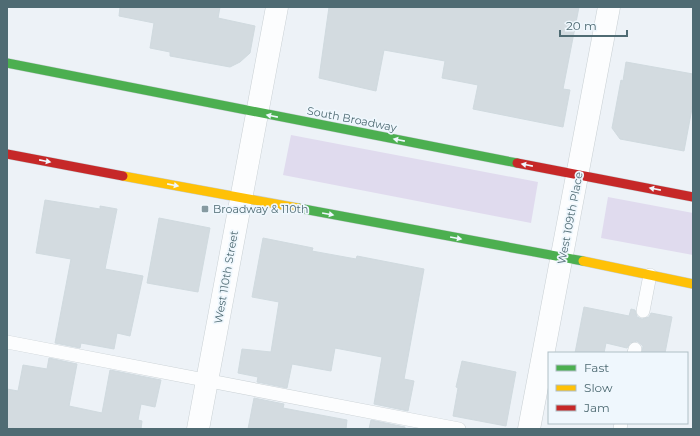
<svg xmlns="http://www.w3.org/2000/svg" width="700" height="436" viewBox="0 0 700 436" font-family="Montserrat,sans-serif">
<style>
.green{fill:#e0dbee}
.building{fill:#d3dbe0;stroke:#d0dadf}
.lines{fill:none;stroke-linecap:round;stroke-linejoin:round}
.lane-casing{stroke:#c9d0d4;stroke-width:14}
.street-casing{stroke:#c9d0d4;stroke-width:23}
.fast-casing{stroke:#c7cfd3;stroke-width:10}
.slow-casing{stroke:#c7cfd3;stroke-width:10}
.jam-casing{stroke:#c7cfd3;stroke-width:10}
.lane{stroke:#fcfdfe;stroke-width:13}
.street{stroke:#fcfdfe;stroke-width:22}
.fast{stroke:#4caf50;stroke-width:9}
.slow{stroke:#ffc107;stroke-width:9}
.jam{stroke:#c62828;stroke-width:9}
.oneway{fill:#eff7fd}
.poi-dot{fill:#869aa1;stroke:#eff7fd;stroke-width:1.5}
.labels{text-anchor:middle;stroke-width:3.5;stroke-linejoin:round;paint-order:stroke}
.street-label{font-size:11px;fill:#4f6b73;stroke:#eff7fd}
.poi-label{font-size:11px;fill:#4f6b73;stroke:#eff7fd;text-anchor:start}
</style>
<rect width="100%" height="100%" fill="#edf2f7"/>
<!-- green -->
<g class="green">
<path d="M291 135 538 182 531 223 283 175Z"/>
<path d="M608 197 693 213V255L601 238Z"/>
</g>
<!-- building -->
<g class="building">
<path d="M120 7H220L218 18 255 26 250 53 240 62 230 67 170 56V52L150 48 154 23 119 16Z"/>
<path d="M329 7H579L563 89 570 90 563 127 473 109 478 85 442 78 445 61 384 50 376 91 319 78Z"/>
<path d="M626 62 693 74V103L684 151 620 139 612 128 621 80 623 81Z"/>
<path d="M45 200 100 209V206L117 209 105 269 143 276 130 336 117 333 114 349 81 343 80 348 55 343 71 259 36 253Z"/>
<path d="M159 218 210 228 198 292 147 283Z"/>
<path d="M263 238 313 248 312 251 356 259 357 256 424 269 404 379 414 381 408 411 374 404 382 357 335 348 331 371 292 364 287 388 257 382 258 377 238 373 242 349 271 352 279 302 252 297Z"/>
<path d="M584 307 629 316 631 309 635 310 637 317 642 319 649 317 651 313 672 317 665 353H642L643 346 637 341 630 343 627 348 606 343 604 353H575Z"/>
<path d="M49 358 77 364 69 406 102 413 110 370 161 380 155 407 141 404 138 420 142 421 141 429H17L7 427V389L18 391 23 365 47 369Z"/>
<path d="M462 361 516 372 506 426 453 416 458 388 456 387Z"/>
<path d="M254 398 284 404 283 408 347 420 346 429H248Z"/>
<path d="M371 420 405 427V429H369Z"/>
</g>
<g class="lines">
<defs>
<g id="lane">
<path d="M643 311 650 275"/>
<path d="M7 342 459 429"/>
<path d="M634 353 635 349"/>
<path d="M620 429 621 423"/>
</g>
<g id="street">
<path d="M198 429 277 7"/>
<path d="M529 429 609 7"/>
</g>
<g id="fast">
<path d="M7 63 517 163"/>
<path d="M298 208 583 261"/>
</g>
<g id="slow">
<path d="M123 176 298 208"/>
<path d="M583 261 693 284"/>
</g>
<g id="jam">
<path d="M7 154 123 176"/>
<path d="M517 163 693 197"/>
</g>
</defs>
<!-- lane casing -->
<use href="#lane" class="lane-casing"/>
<!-- street casing -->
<use href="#street" class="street-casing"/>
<!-- fast casing -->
<use href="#fast" class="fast-casing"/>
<!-- slow casing -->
<use href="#slow" class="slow-casing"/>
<!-- jam casing -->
<use href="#jam" class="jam-casing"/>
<!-- lane -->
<use href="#lane" class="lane"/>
<!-- street -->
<use href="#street" class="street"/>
<!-- fast -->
<use href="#fast" class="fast"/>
<!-- slow -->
<use href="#slow" class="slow"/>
<!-- jam -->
<use href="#jam" class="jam"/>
</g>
<!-- one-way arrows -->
<defs><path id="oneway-solid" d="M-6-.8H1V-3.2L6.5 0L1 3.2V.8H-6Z"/></defs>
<g class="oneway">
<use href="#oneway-solid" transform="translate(272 116) rotate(-169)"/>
<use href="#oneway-solid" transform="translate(399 140) rotate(-169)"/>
<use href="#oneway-solid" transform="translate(45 161) rotate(11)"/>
<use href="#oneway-solid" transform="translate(527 165) rotate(-169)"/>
<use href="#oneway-solid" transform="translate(173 185) rotate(11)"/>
<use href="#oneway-solid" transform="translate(655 189) rotate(-169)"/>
<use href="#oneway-solid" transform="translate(328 214) rotate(10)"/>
<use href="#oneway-solid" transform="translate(456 238) rotate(10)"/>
</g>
<!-- markers -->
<rect class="poi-dot" x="201" y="205" width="8" height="8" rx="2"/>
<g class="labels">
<!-- street labels -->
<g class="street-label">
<text transform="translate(352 119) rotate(11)" y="4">South Broadway</text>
<text transform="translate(570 218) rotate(-79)" y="4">West 109th Place</text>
<text transform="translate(226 277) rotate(-80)" y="4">West 110th Street</text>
</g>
<!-- poi labels -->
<g class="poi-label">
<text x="213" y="213">Broadway &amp; 110th</text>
</g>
</g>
<!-- border -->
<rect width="700" height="436" fill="none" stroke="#4f6b73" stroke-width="16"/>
<!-- legend -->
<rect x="548" y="352" width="140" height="72" fill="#eff7fd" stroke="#afbfc6"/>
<rect x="556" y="365" width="20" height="6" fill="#4caf50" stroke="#afbfc6"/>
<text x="584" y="372" font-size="12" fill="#4f6b73">Fast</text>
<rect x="556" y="385" width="20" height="6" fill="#ffc107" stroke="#afbfc6"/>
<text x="584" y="392" font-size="12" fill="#4f6b73">Slow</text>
<rect x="556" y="405" width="20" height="6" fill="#c62828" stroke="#afbfc6"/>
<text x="584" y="412" font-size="12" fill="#4f6b73">Jam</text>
<!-- scale -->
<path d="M560 30v6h67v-6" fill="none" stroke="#4f6b73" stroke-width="2"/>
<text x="566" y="30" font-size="12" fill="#4f6b73" stroke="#eff7fd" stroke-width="3" paint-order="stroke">20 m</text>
</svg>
